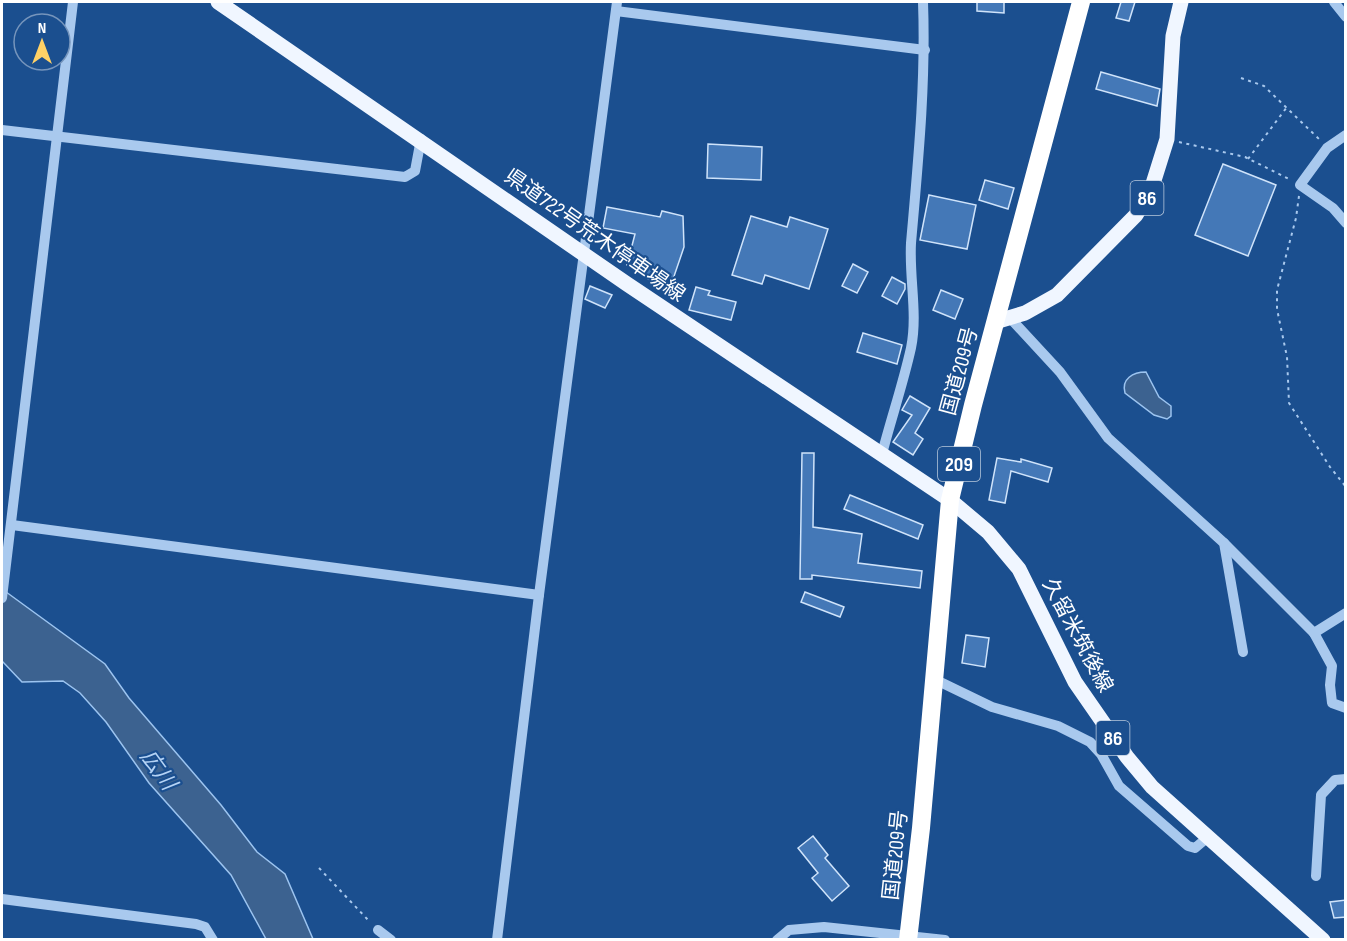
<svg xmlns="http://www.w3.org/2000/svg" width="1347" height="941" viewBox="0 0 1347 941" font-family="'Sofia Sans Condensed','Noto Sans JP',sans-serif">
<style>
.water{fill:#3c6290;stroke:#9cc4f0;stroke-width:1.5}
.building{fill:#4478b7;stroke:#cfe3fa;stroke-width:1.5}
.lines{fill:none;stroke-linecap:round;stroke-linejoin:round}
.path{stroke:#a9c9ee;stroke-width:2;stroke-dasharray:3 4.5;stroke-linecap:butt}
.minor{stroke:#a9c9ee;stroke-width:10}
.major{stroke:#f0f6ff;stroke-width:15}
.highway{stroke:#fff;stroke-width:18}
.labels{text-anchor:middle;stroke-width:4.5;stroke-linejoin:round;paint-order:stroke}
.shield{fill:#1b4f8f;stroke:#bbcadd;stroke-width:1.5}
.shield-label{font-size:20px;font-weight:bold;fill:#fff}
.street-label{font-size:21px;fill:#fff;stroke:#1b4f8f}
.water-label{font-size:22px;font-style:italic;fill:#b5d3f5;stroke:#1b4f8f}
</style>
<rect width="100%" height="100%" fill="#1b4f8f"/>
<!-- water -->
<g class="water">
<path d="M1146 372 1159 397 1171 406V416L1167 419 1154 415 1125 393C1121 379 1133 372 1146 372Z"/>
<path d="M2 589 105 664 129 698 221 805 257 852 285 874 313 939H266L231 875 149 783 106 722 80 693 63 681 22 682 2 661Z"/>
</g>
<!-- building -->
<g class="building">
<path d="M977 2H1004V13L977 11Z"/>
<path d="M1121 2H1135L1129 21 1116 18Z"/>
<path d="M1101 72 1160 89 1157 106 1096 89Z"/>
<path d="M708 144 762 147 761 180 707 178Z"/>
<path d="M1223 164 1276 185 1248 256 1195 235Z"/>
<path d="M985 180 1014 188 1008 209 979 200Z"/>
<path d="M929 195 976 205 967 249 920 240Z"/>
<path d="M607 207 660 217 662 211 683 216 684 247 669 291 643 276 645 270 627 265 635 234 603 228Z"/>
<path d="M751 216 787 227 790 217 828 229 809 289 765 275 762 284 732 275Z"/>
<path d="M853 264 868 272 857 293 842 286Z"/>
<path d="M892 277 905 284V289L897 304 882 296Z"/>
<path d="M590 286 612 295 605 308 585 299Z"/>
<path d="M696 287 710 291 708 295 736 302 731 320 689 310Z"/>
<path d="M941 290 963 299 955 319 933 310Z"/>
<path d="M863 333 902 345 897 364 857 352Z"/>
<path d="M910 396 930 408 915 433 923 439 913 455 893 442 912 415 902 410Z"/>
<path d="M802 453H814L813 527 862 534 858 563 922 571 920 588 812 575V579H800Z"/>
<path d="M997 458 1021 462V459L1052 468 1048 482 1011 471 1005 503 989 500Z"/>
<path d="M850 495 923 525 918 539 844 509Z"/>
<path d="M805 592 844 607 840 617 801 602Z"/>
<path d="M966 635 989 638 985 667 962 663Z"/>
<path d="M813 836 828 855 825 858 849 886 832 901 812 878 818 873 798 848Z"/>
<path d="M1346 900V917L1334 918 1330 902Z"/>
</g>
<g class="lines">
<!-- path -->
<g class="path">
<path d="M1241 78 1264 86 1320 140"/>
<path d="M1179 142 1245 157 1289 179"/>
<path d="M1248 159 1287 107"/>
<path d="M1299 196 1296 218 1277 290V309L1287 357 1289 403 1330 467 1346 487"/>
<path d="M319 868 370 922"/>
</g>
<!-- minor -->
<g class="minor">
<path d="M1334 2 1346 17"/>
<path d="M616 11 925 50"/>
<path d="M2 130 405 177 415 171 421 139"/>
<path d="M1346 135 1327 148 1300 185 1333 208 1346 223"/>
<path d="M1011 319 1060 372 1108 438 1224 543 1243 652"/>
<path d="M882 454C891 419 903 384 911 348 918 314 909 278 911 243 918 163 926 83 923 2"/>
<path d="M12 525 539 595"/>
<path d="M1224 543 1314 633"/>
<path d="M2 598 73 2"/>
<path d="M1346 613 1314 633 1332 666 1330 685 1332 703 1346 708"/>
<path d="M934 679 992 707 1058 726 1090 742 1101 754 1119 786 1188 846 1195 848 1208 837"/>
<path d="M1316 876 1321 795 1335 780 1346 779"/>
<path d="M2 899 196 924 205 927 213 940"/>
<path d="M378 930 391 940"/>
<path d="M497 940 539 595 617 2"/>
<path d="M777 940 789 930 824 927 945 940"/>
</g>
<!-- major -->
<g class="major">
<path d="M218 2 627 284 950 500 988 532 1019 569 1075 682 1127 757 1152 787 1323 940"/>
<path d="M995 322 1025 313 1057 295 1136 215 1151 190 1167 139 1173 36 1181 2"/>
</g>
<!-- highway -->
<path class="highway" d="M908 940 921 828 950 500 973 405 1081 2"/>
</g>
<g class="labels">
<!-- shield labels -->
<g class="shield">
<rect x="1130.5" y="181" width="33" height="34" rx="4.5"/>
<rect x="938" y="447" width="42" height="34" rx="4.5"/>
<rect x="1096.5" y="721" width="33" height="34" rx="4.5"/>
</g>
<g class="shield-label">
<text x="1147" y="205">86</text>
<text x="959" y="471">209</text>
<text x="1113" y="745">86</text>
</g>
<!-- street labels -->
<g class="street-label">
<text transform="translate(595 235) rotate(35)" y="7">県道722号荒木停車場線</text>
<text transform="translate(959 371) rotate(-75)" y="7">国道209号</text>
<text transform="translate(1078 635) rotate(62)" y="7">久留米筑後線</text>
<text transform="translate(895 855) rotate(-84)" y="7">国道209号</text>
</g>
<!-- water labels -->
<g class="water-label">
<text transform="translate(159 769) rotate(54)" y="8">広川</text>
</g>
</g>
<!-- border -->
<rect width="1347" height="941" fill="none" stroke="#ffffff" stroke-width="6"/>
<!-- north arrow -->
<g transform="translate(42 42)"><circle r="28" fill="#1b4f8f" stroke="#7695bc" stroke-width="1.5"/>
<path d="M0-4.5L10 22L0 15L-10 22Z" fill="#ffd166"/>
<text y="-9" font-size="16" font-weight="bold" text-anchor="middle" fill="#ffffff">N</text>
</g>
</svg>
